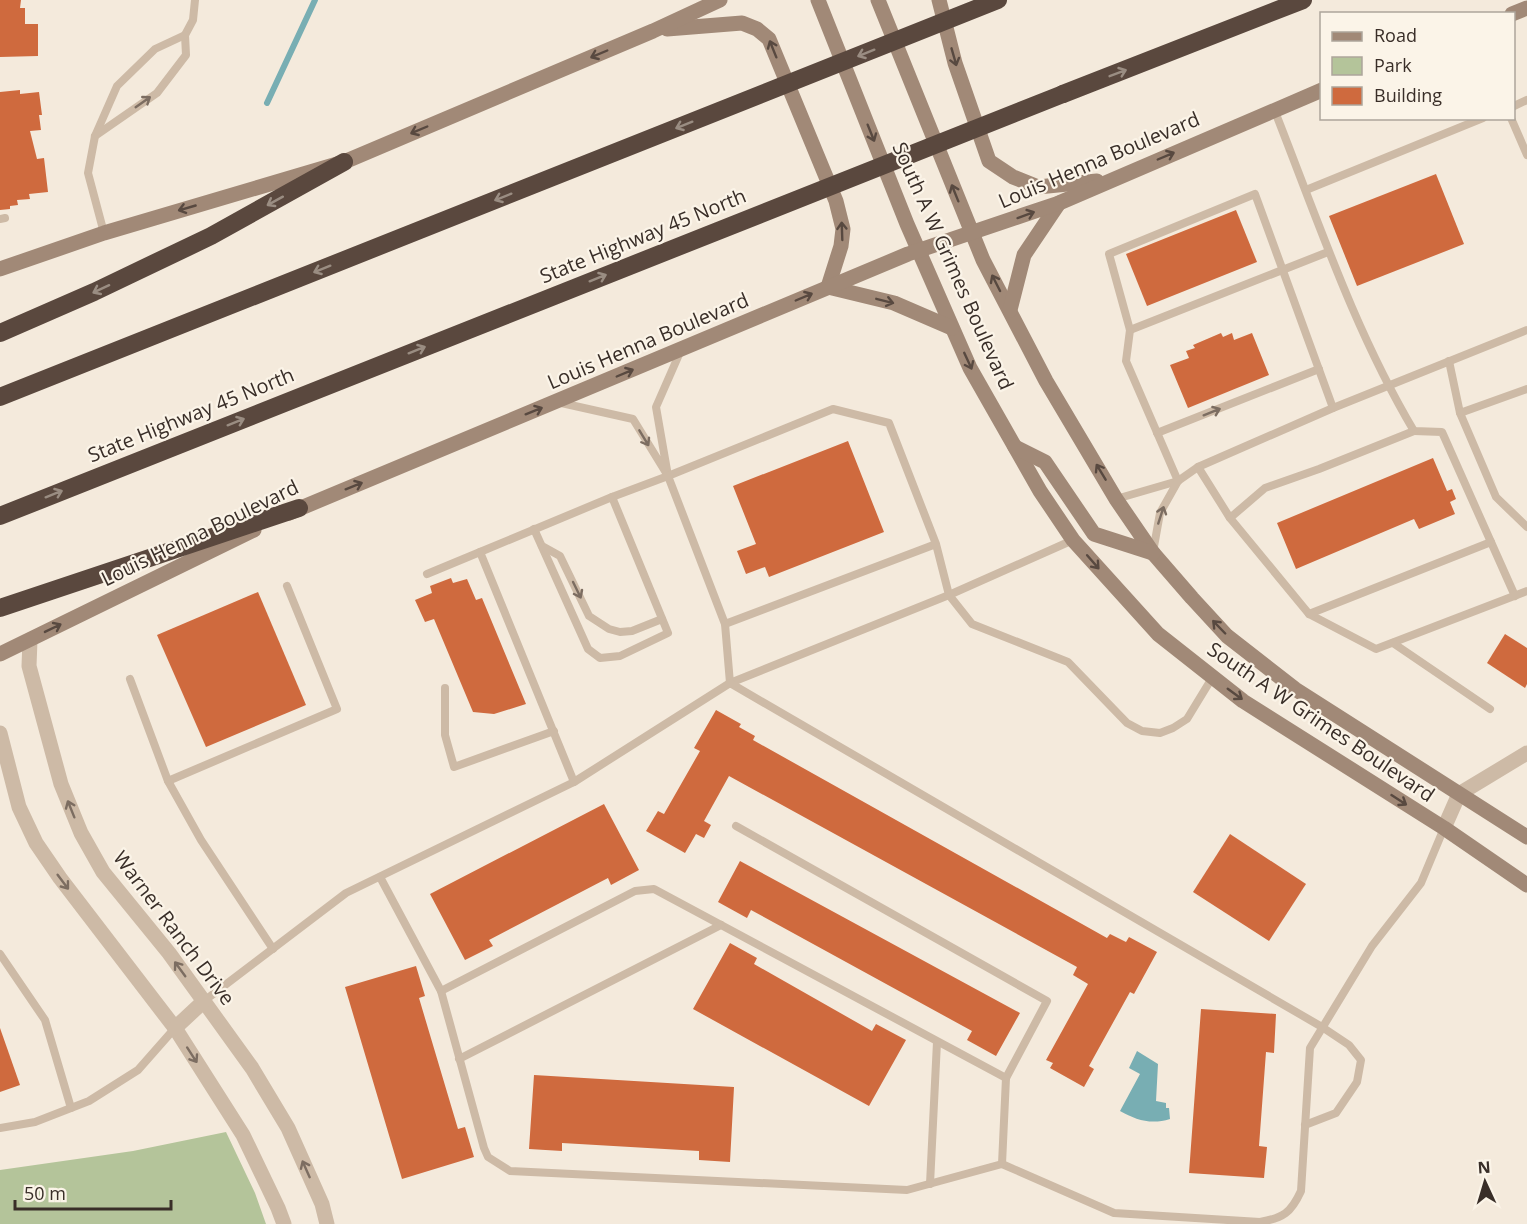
<svg xmlns="http://www.w3.org/2000/svg" width="1527" height="1224" viewBox="0 0 1527 1224" font-family="'Open Sans',sans-serif">
<style>
.green{fill:#b4c49a}
.water{fill:#78aeb3}
.lines{fill:none;stroke-linecap:round;stroke-linejoin:round}
.stream{stroke:#78aeb3;stroke-width:6}
.building{fill:#cf6a3e}
.service{stroke:#cdbaa6;stroke-width:8}
.minor{stroke:#cdbaa6;stroke-width:15}
.secondary{stroke:#a18977;stroke-width:15}
.motorway{stroke:#5a483e;stroke-width:18}
.motorway-bridge{stroke:#5a483e;stroke-width:18}
.oneway{stroke:#584940}
.oneway2{stroke:#9a8d82}
.oneway3{stroke:#7c6d61}
.labels{text-anchor:middle;stroke-width:4.5;stroke-linejoin:round;paint-order:stroke}
.street-label{font-size:20px;fill:#392e28;stroke:#fbf4e8}
</style>
<rect width="100%" height="100%" fill="#f4eadc"/>
<!-- green -->
<path class="green" d="M226 1132 255 1193 266 1224H0V1170L133 1151Z"/>
<!-- water -->
<path class="water" d="M1137 1051 1158 1064 1156 1101 1166 1103V1108H1169L1170 1119C1151 1125 1136 1120 1120 1111L1140 1074 1129 1068Z"/>
<g class="lines">
<!-- stream -->
<path class="stream" d="M267 103 315 0"/>
</g>
<!-- building -->
<g class="building">
<path d="M0 0H21L20 8H25V24H38V56L0 57Z"/>
<path d="M20 90V94L39 92 42 115H39L41 130 30 131 37 159 44 158 48 192 29 194 30 199 17 200 18 205 10 206V209L0 210V92Z"/>
<path d="M1436 174 1464 244 1357 286 1329 216Z"/>
<path d="M1236 210 1257 262 1147 306 1126 254Z"/>
<path d="M1221 333 1223 337 1232 333 1234 340 1252 333 1269 375 1188 408 1170 365 1189 358 1186 351 1195 348 1193 345Z"/>
<path d="M848 441 884 532 769 577 765 567 746 574 737 551 756 544 733 486Z"/>
<path d="M1433 458 1447 491 1452 489 1456 499 1450 502 1455 514 1419 529 1414 519 1296 569 1277 523Z"/>
<path d="M451 578 453 583 467 579 476 600 482 598 526 704 494 714 473 712 434 619 425 622 415 600 432 593 430 586Z"/>
<path d="M258 592 306 705 206 747 157 635Z"/>
<path d="M1505 634 1527 648V684L1525 688 1487 663Z"/>
<path d="M716 710 741 724 739 727 755 736 753 740 1107 938 1110 934 1126 942 1129 937 1157 952 1134 994 1130 992 1089 1066 1094 1069 1084 1087 1050 1068 1053 1063 1046 1060 1088 984 1073 975 1077 967 729 776 704 821 711 825 704 838 696 834 685 853 646 831 658 811 664 814 700 751 694 748Z"/>
<path d="M604 804 639 870 611 885 608 878 489 940 493 946 465 960 430 894Z"/>
<path d="M1230 834 1306 884 1269 941 1193 892Z"/>
<path d="M740 861 1020 1013 996 1056 967 1040 972 1031 751 910 747 918 718 902Z"/>
<path d="M730 943 757 958 754 964 872 1031 876 1024 906 1040 869 1106 693 1009Z"/>
<path d="M416 966 425 996 419 998 458 1129 465 1127 474 1157 402 1179 345 987Z"/>
<path d="M1201 1009 1276 1014 1274 1053 1266 1052 1259 1146 1267 1147 1264 1178 1189 1173Z"/>
<path d="M0 1028 20 1085 0 1092Z"/>
<path d="M534 1075 734 1087 730 1162 699 1160V1151L562 1143V1151L529 1149Z"/>
</g>
<g class="lines">
<!-- service -->
<g class="service">
<path d="M1514 106 1527 100"/>
<path d="M1274 109C1317 218 1354 330 1414 431L1442 432 1515 596"/>
<path d="M1511 118 1527 155"/>
<path d="M95 136 157 93 186 55 185 35 193 20 195 0"/>
<path d="M1306 190 1483 118"/>
<path d="M0 219 5 218"/>
<path d="M104 233 88 173 95 136 117 86 155 49 185 35"/>
<path d="M1130 330 1328 252"/>
<path d="M1449 361 1460 413 1496 497 1527 527"/>
<path d="M557 402 633 419 668 476 656 407 681 350"/>
<path d="M1460 413 1527 389"/>
<path d="M1157 433 1319 369"/>
<path d="M1198 467 1230 518 1309 614 1376 649 1527 591"/>
<path d="M1178 481 1126 361 1130 330 1109 254 1255 194 1333 408"/>
<path d="M1116 499 1178 481 1198 467 1333 408 1527 330"/>
<path d="M1230 518 1265 488 1319 469 1414 431"/>
<path d="M534 529 588 649 600 658 620 656 668 633 612 497"/>
<path d="M936 544 725 624 668 476 833 409 889 423 936 544 949 595 972 624 1068 662 1127 723 1142 731 1160 733 1173 728 1187 719 1212 678"/>
<path d="M542 546 560 556 589 616 609 629 620 632 632 631 662 619"/>
<path d="M1153 552 1160 513 1178 481"/>
<path d="M427 574 480 552"/>
<path d="M1309 614 1491 542"/>
<path d="M725 624 730 683 949 595 1073 540"/>
<path d="M1393 643 1490 709"/>
<path d="M130 679 168 781 201 840 273 949"/>
<path d="M445 688V735L454 767 554 731"/>
<path d="M168 781 337 709 287 586"/>
<path d="M574 782 730 683 1322 1027 1349 1045 1361 1060 1357 1082 1336 1113 1305 1125"/>
<path d="M736 826 1047 1001 1006 1078 1002 1164 1114 1213 1260 1222C1283 1218 1291 1213 1301 1191L1310 1048 1372 946 1421 883 1444 828"/>
<path d="M380 877 441 991 635 891 654 889 1006 1078"/>
<path d="M0 954 45 1020 71 1108"/>
<path d="M441 991 484 1148 488 1157 510 1171 907 1190 1002 1164"/>
<path d="M204 1001 346 893 574 782 480 552 612 497 668 476"/>
<path d="M459 1059 721 925"/>
<path d="M0 1128 35 1122 89 1101 138 1070 175 1028"/>
<path d="M930 1184 937 1042"/>
</g>
<!-- minor -->
<g class="minor">
<path d="M30 640 29 666 61 784 81 833 103 872 169 953 252 1068 288 1128 322 1204 327 1224"/>
<path d="M0 733 19 807 36 843 60 878 175 1028 243 1135 278 1208 284 1224"/>
<path d="M1444 828 1459 794 1527 753"/>
<path d="M175 1028 204 1001"/>
</g>
<!-- secondary -->
<g class="secondary">
<path d="M818 0 907 224 970 368 1040 491 1073 540 1158 634 1243 701 1444 828 1527 885"/>
<path d="M878 0 983 260 1046 381 1116 499 1153 553 1192 598 1227 636 1295 689 1527 837"/>
<path d="M939 0 955 63 989 161 1013 177 1038 187 1097 181"/>
<path d="M1512 14 1527 8"/>
<path d="M667 29 742 23 757 29 769 39 836 201 843 229 841 246 828 287"/>
<path d="M0 269 104 233 344 162 653 31 720 0"/>
<path d="M828 287 894 303 952 328"/>
<path d="M1010 310 1024 255 1059 203"/>
<path d="M1015 447 1045 462 1094 534 1153 553"/>
<path d="M289 513 908 254 1059 203 1322 90"/>
<path d="M0 654 254 530"/>
</g>
<!-- motorway -->
<g class="motorway">
<path d="M1063 94 1303 0"/>
<path d="M0 333 94 292 211 236 344 162"/>
<path d="M0 608 299 508"/>
</g>
<!-- motorway-bridge -->
<g class="motorway-bridge">
<path d="M0 397 998 0"/>
<path d="M0 516 1063 94"/>
</g>
</g>
<!-- one-way arrows -->
<defs><path id="oneway-shaft" d="M-6 0H5M1.5-3L5.5 0L1.5 3" fill="none" stroke-width="1.6" stroke-linecap="round" stroke-linejoin="round" transform="scale(1.5)"/></defs>
<g class="oneway">
<use href="#oneway-shaft" transform="translate(773 49) rotate(-112)"/>
<use href="#oneway-shaft" transform="translate(599 54) rotate(157)"/>
<use href="#oneway-shaft" transform="translate(954 57) rotate(74)"/>
<use href="#oneway-shaft" transform="translate(419 130) rotate(157)"/>
<use href="#oneway-shaft" transform="translate(871 133) rotate(68)"/>
<use href="#oneway-shaft" transform="translate(1166 156) rotate(-23)"/>
<use href="#oneway-shaft" transform="translate(955 193) rotate(-112)"/>
<use href="#oneway-shaft" transform="translate(187 208) rotate(164)"/>
<use href="#oneway-shaft" transform="translate(1026 215) rotate(-20)"/>
<use href="#oneway-shaft" transform="translate(842 231) rotate(-92)"/>
<use href="#oneway-shaft" transform="translate(996 283) rotate(-117)"/>
<use href="#oneway-shaft" transform="translate(804 297) rotate(-23)"/>
<use href="#oneway-shaft" transform="translate(885 301) rotate(14)"/>
<use href="#oneway-shaft" transform="translate(968 361) rotate(65)"/>
<use href="#oneway-shaft" transform="translate(625 373) rotate(-23)"/>
<use href="#oneway-shaft" transform="translate(534 411) rotate(-22)"/>
<use href="#oneway-shaft" transform="translate(1101 472) rotate(-121)"/>
<use href="#oneway-shaft" transform="translate(354 486) rotate(-22)"/>
<use href="#oneway-shaft" transform="translate(1093 562) rotate(49)"/>
<use href="#oneway-shaft" transform="translate(1219 627) rotate(-134)"/>
<use href="#oneway-shaft" transform="translate(53 628) rotate(-26)"/>
<use href="#oneway-shaft" transform="translate(1235 694) rotate(36)"/>
<use href="#oneway-shaft" transform="translate(1399 800) rotate(33)"/>
</g>
<g class="oneway2">
<use href="#oneway-shaft" transform="translate(866 53) rotate(158)"/>
<use href="#oneway-shaft" transform="translate(1118 73) rotate(-21)"/>
<use href="#oneway-shaft" transform="translate(684 125) rotate(158)"/>
<use href="#oneway-shaft" transform="translate(503 197) rotate(158)"/>
<use href="#oneway-shaft" transform="translate(275 201) rotate(151)"/>
<use href="#oneway-shaft" transform="translate(322 269) rotate(158)"/>
<use href="#oneway-shaft" transform="translate(598 278) rotate(-22)"/>
<use href="#oneway-shaft" transform="translate(101 289) rotate(155)"/>
<use href="#oneway-shaft" transform="translate(417 350) rotate(-22)"/>
<use href="#oneway-shaft" transform="translate(236 422) rotate(-22)"/>
<use href="#oneway-shaft" transform="translate(54 494) rotate(-22)"/>
</g>
<g class="oneway3">
<use href="#oneway-shaft" transform="translate(143 102) rotate(-35)"/>
<use href="#oneway-shaft" transform="translate(1212 412) rotate(-22)"/>
<use href="#oneway-shaft" transform="translate(644 438) rotate(59)"/>
<use href="#oneway-shaft" transform="translate(1161 515) rotate(-72)"/>
<use href="#oneway-shaft" transform="translate(577 590) rotate(64)"/>
<use href="#oneway-shaft" transform="translate(71 809) rotate(-112)"/>
<use href="#oneway-shaft" transform="translate(63 882) rotate(53)"/>
<use href="#oneway-shaft" transform="translate(180 969) rotate(-126)"/>
<use href="#oneway-shaft" transform="translate(192 1055) rotate(57)"/>
<use href="#oneway-shaft" transform="translate(306 1169) rotate(-114)"/>
</g>
<g class="labels">
<!-- street labels -->
<g class="street-label">
<text transform="translate(1099 160) rotate(-23)" y="7">Louis Henna Boulevard</text>
<text transform="translate(643 236) rotate(-22)" y="7">State Highway 45 North</text>
<text transform="translate(953 266) rotate(66)" y="7">South A W Grimes Boulevard</text>
<text transform="translate(648 341) rotate(-23)" y="7">Louis Henna Boulevard</text>
<text transform="translate(191 415) rotate(-22)" y="7">State Highway 45 North</text>
<text transform="translate(200 533) rotate(-26)" y="7">Louis Henna Boulevard</text>
<text transform="translate(1321 722) rotate(34)" y="7">South A W Grimes Boulevard</text>
<text transform="translate(174 928) rotate(53)" y="7">Warner Ranch Drive</text>
</g>
</g>
<!-- legend -->
<rect x="1320" y="12" width="195" height="108" fill="#fbf4e8" stroke="#ada59b" stroke-width="1.5"/>
<rect x="1332" y="32" width="30" height="9" fill="#a18977" stroke="#ada59b" stroke-width="1.5"/>
<text x="1374" y="42" font-size="18" fill="#392e28">Road</text>
<rect x="1332" y="57" width="30" height="18" fill="#b4c49a" stroke="#ada59b" stroke-width="1.5"/>
<text x="1374" y="72" font-size="18" fill="#392e28">Park</text>
<rect x="1332" y="87" width="30" height="18" fill="#cf6a3e" stroke="#ada59b" stroke-width="1.5"/>
<text x="1374" y="102" font-size="18" fill="#392e28">Building</text>
<!-- north arrow -->
<g transform="translate(1485 1182) rotate(356)" stroke="#fbf4e8" stroke-width="4.5" paint-order="stroke">
<path d="M0-4.5L10 22L0 15L-10 22Z" fill="#392e28"/>
<text y="-9" font-size="16" font-weight="bold" text-anchor="middle" fill="#392e28">N</text>
</g>
<!-- scale -->
<path d="M15 1200v9h156v-9" fill="none" stroke="#392e28" stroke-width="3"/>
<text x="24" y="1200" font-size="18" fill="#392e28" stroke="#fbf4e8" stroke-width="4.5" paint-order="stroke">50 m</text>
</svg>
